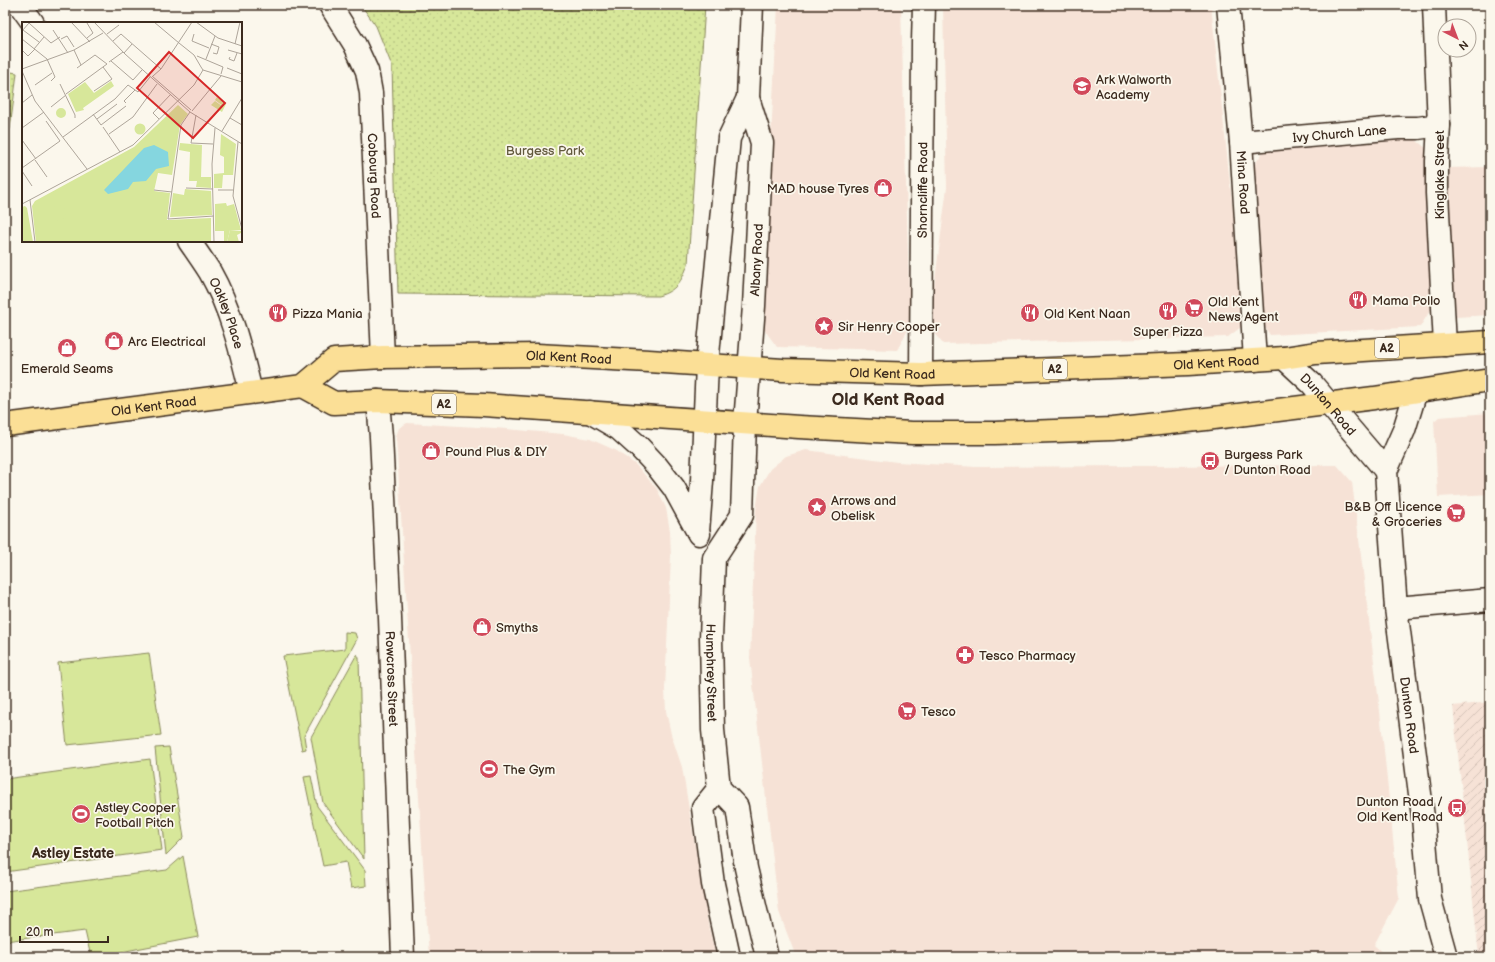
<svg xmlns="http://www.w3.org/2000/svg" width="1495" height="962" viewBox="0 0 1495 962" font-family="'Balsamiq Sans',sans-serif">
<style>
.built{fill:#f6e2d6}
.industrial{fill:url(#industrial-furrows)}
.grass{fill:#d7e79a;stroke:#89885c}
.park{fill:url(#park-dots);stroke:#89885c}
.lines{fill:none;stroke-linecap:round;stroke-linejoin:round}
.street-casing{stroke:#3b2a1e;stroke-width:25}
.secondary-casing{stroke:#3b2a1e;stroke-width:25}
.highway-casing{stroke:#3b2a1e;stroke-width:25}
.street{stroke:#fbf7ec;stroke-width:22}
.secondary{stroke:#fbf7ec;stroke-width:22}
.highway{stroke:#fbdf96;stroke-width:22}
.labels{text-anchor:middle;stroke-width:3.5;stroke-linejoin:round;paint-order:stroke}
.shield{fill:#fbf7ec;stroke:#75685c;stroke-width:1}
.shield-label{font-size:12px;font-weight:bold;fill:#3b2a1e}
.poi-label{font-size:13px;fill:#3b2a1e;stroke:#fbf7ec;text-anchor:start}
.street-label{font-size:13px;fill:#3b2a1e;stroke:#fbf7ec}
.park-label{font-size:13px;fill:#62593d;stroke:#fbf7ec}
.neighbourhood-label{font-size:14px;font-weight:bold;fill:#3b2a1e;stroke:#fbf7ec}
.district-label{font-size:17px;font-weight:bold;fill:#3b2a1e;stroke:#fbf7ec}
.inset-road{fill:none;stroke:#aea59a;stroke-width:1}
.view{fill:#d62828;fill-opacity:0.15;stroke:#d62828;stroke-width:2}
.inset-edge{fill:none;stroke:#3b2a1e;stroke-width:2}
</style>
<defs>
<pattern id="industrial-furrows" width="10" height="10" patternUnits="userSpaceOnUse"><rect width="10" height="10" fill="#f6e2d6"/><path d="M-1 1l2-2M0 10L10 0M9 11l2-2" fill="none" stroke="#d4c2b7"/></pattern>
<pattern id="park-dots" width="8" height="8" patternUnits="userSpaceOnUse"><rect width="8" height="8" fill="#d7e79a"/><path d="M2 2h.1M6 6h.1" fill="none" stroke="#b9c684" stroke-width="1.8" stroke-linecap="round"/></pattern>
</defs>
<rect width="100%" height="100%" fill="#fbf7ec"/>
<filter id="ink" filterUnits="userSpaceOnUse"><feTurbulence type="fractalNoise" baseFrequency=".025" numOctaves="2"/><feDisplacementMap in="SourceGraphic" scale="8" xChannelSelector="R" yChannelSelector="G"/><feConvolveMatrix kernelMatrix="1 2 1 2 8 2 1 2 1" color-interpolation-filters="sRGB"/></filter>
<g filter="url(#ink)">
<!-- built -->
<g class="built">
<path d="M778 5H901L910 326 897 350 777 347 761 325Z"/>
<path d="M943 5H1211L1245 324 1228 337 943 344 929 327 947 187Z"/>
<path d="M1412 137 1431 152 1436 301 1420 327 1270 335 1259 318 1253 167 1265 149Z"/>
<path d="M1490 167V315L1456 317 1445 168Z"/>
<path d="M1490 413V494L1438 497 1434 421 1439 417Z"/>
<path d="M407 423 495 428 563 434 590 439 617 451 636 465 657 489 666 508 670 531 671 556 665 689 666 711 671 734 682 767 708 923 716 957H429L396 436 399 428Z"/>
<path d="M806 450 897 462 976 467 1337 465 1352 482 1380 711 1399 898 1374 945 1387 957H796L779 912 750 658 756 510 760 486 770 469 786 456Z"/>
</g>
<!-- industrial -->
<path class="industrial" d="M1490 702V957H1479L1453 706Z"/>
<!-- grass -->
<g class="grass">
<path d="M345 632 355 633 357 639 304 736 306 749 302 750 283 656 345 649Z"/>
<path d="M149 653 161 735 67 745 58 663Z"/>
<path d="M357 654 359 658 364 859 323 803 311 737Z"/>
<path d="M169 747 184 837 166 855 155 748Z"/>
<path d="M150 759 162 850 5 872V779Z"/>
<path d="M311 776 317 806 365 870 366 886 351 888 346 862 323 866 304 777Z"/>
<path d="M183 856 198 937 95 957H91L85 931 5 941V891L167 870Z"/>
</g>
<!-- park -->
<g class="park">
<path d="M361 5H705L688 264C682 281 676 291 658 296L398 294 392 66 376 26Z"/>
<path d="M5 71 17 73 10 129 5 126Z"/>
</g>
<g class="lines">
<defs>
<g id="street">
<path d="M20 5 33 23"/>
<path id="s1" d="M330 5 355 45 367 71 371 93 383 357"/>
<path id="s2" d="M1228 5 1241 142 1255 360"/>
<path d="M1434 5 1439 125 1437 161V193L1445 345"/>
<path id="s3" d="M1241 142 1398 128H1418L1439 125"/>
<path id="s4" d="M189 241C196 251 203 261 210 272 231 309 241 351 251 392"/>
<path id="s5" d="M921 374 923 42 924 5"/>
<path id="s6" d="M378 401 381 437 390 618 403 957"/>
<path d="M1396 608 1490 600"/>
</g>
<g id="secondary">
<path id="s7" d="M752 5 748 98 762 143 754 306 745 423 742 515 714 558 711 638 713 730 719 788 737 807 746 868 767 957"/>
<path id="s8" d="M1284 358 1312 384 1386 471"/>
<path id="s9" d="M1416 391 1404 430 1386 471 1396 608 1423 817 1430 899 1446 957"/>
<path d="M590 412 619 429 639 447 656 465 674 488 699 534"/>
<path d="M698 532 702 481 707 365 729 138 748 98"/>
<path d="M719 788 703 808 713 884 729 957"/>
</g>
<g id="highway">
<path d="M303 386 334 403 378 401 484 405 799 427 912 433H995L1112 429 1206 419 1374 398 1490 380"/>
<path id="s10" d="M5 425 303 386 334 360 383 357 537 355 649 361 783 370 921 374 1188 364 1284 358 1316 353 1490 342"/>
</g>
</defs>
<!-- street casing -->
<use href="#street" class="street-casing"/>
<!-- secondary casing -->
<use href="#secondary" class="secondary-casing"/>
<!-- highway casing -->
<use href="#highway" class="highway-casing"/>
<!-- street -->
<use href="#street" class="street"/>
<!-- secondary -->
<use href="#secondary" class="secondary"/>
<!-- highway -->
<use href="#highway" class="highway"/>
</g>
</g>
<!-- icons -->
<defs>
<symbol id="school-disc" viewBox="-11 -11 22 22"><circle r="9.5" fill="#d1495b" stroke="#fbf7ec"/><path d="M0-5L7-2L0 1L-7-2ZM-4 1L0 2.5L4 1V4Q0 6-4 4Z" fill="#fff"/></symbol>
<symbol id="shop-disc" viewBox="-11 -11 22 22"><circle r="9.5" fill="#d1495b" stroke="#fbf7ec"/><path d="M-5-2.5h2.3a2.7 3.5 0 0 1 5.4 0H5L5.5 6h-11ZM-1.5-2.5h3a1.5 2.3 0 0 0-3 0Z" fill="#fff"/></symbol>
<symbol id="restaurant-disc" viewBox="-11 -11 22 22"><circle r="9.5" fill="#d1495b" stroke="#fbf7ec"/><path d="M-5-6h1v4h1v-4h1v4h1v-4h1v5L-1.5 .5V6h-2V.5L-5-1ZM5-6V6H3V1.5H1.5Q1.5-4 5-6Z" fill="#fff"/></symbol>
<symbol id="supermarket-disc" viewBox="-11 -11 22 22"><circle r="9.5" fill="#d1495b" stroke="#fbf7ec"/><path d="M-6-5.5h2.5l.6 2H6L4.5 2H-2.5L-4.4-4H-6ZM-1.5 3.2a1.3 1.3 0 1 0 .1 0ZM3 3.2a1.3 1.3 0 1 0 .1 0Z" fill="#fff"/></symbol>
<symbol id="sight-disc" viewBox="-11 -11 22 22"><circle r="9.5" fill="#d1495b" stroke="#fbf7ec"/><path d="M0-6L1.8-2.2L6-1.7L2.9 1.2L3.7 5.4L0 3.3L-3.7 5.4L-2.9 1.2L-6-1.7L-1.8-2.2Z" fill="#fff"/></symbol>
<symbol id="bus-disc" viewBox="-11 -11 22 22"><circle r="9.5" fill="#d1495b" stroke="#fbf7ec"/><path d="M-5-6H5V4H4V6H2V4H-2V6H-4V4H-5ZM-3.5-4V0h7V-4ZM-3.5 1.2v1.5H-2V1.2ZM2 1.2v1.5H3.5V1.2Z" fill="#fff"/></symbol>
<symbol id="pharmacy-disc" viewBox="-11 -11 22 22"><circle r="9.5" fill="#d1495b" stroke="#fbf7ec"/><path d="M-2-6h4v4h4v4h-4v4h-4v-4h-4v-4h4Z" fill="#fff"/></symbol>
<symbol id="stadium-disc" viewBox="-11 -11 22 22"><circle r="9.5" fill="#d1495b" stroke="#fbf7ec"/><path d="M0-5a6.5 5 0 1 0 0 10a6.5 5 0 1 0 0-10ZM-3.5-1.8h7v3.6h-7Z" fill="#fff"/></symbol>
</defs>
<g fill-rule="evenodd">
<use href="#school-disc" x="1071" y="75" width="22" height="22"/>
<use href="#shop-disc" x="872" y="177" width="22" height="22"/>
<use href="#restaurant-disc" x="1347" y="289" width="22" height="22"/>
<use href="#supermarket-disc" x="1183" y="297" width="22" height="22"/>
<use href="#restaurant-disc" x="1157" y="300" width="22" height="22"/>
<use href="#restaurant-disc" x="267" y="302" width="22" height="22"/>
<use href="#restaurant-disc" x="1019" y="302" width="22" height="22"/>
<use href="#sight-disc" x="813" y="315" width="22" height="22"/>
<use href="#shop-disc" x="103" y="330" width="22" height="22"/>
<use href="#shop-disc" x="56" y="337" width="22" height="22"/>
<use href="#shop-disc" x="420" y="440" width="22" height="22"/>
<use href="#bus-disc" x="1199" y="450" width="22" height="22"/>
<use href="#sight-disc" x="806" y="496" width="22" height="22"/>
<use href="#supermarket-disc" x="1445" y="502" width="22" height="22"/>
<use href="#shop-disc" x="471" y="616" width="22" height="22"/>
<use href="#pharmacy-disc" x="954" y="644" width="22" height="22"/>
<use href="#supermarket-disc" x="896" y="700" width="22" height="22"/>
<use href="#stadium-disc" x="478" y="758" width="22" height="22"/>
<use href="#bus-disc" x="1446" y="797" width="22" height="22"/>
<use href="#stadium-disc" x="70" y="803" width="22" height="22"/>
</g>
<g class="labels">
<!-- shield labels -->
<g class="shield">
<rect x="1375" y="338" width="24" height="20" rx="3"/>
<rect x="1043" y="359" width="24" height="20" rx="3"/>
<rect x="432" y="394" width="24" height="20" rx="3"/>
</g>
<g class="shield-label">
<text x="1387" y="352">A2</text>
<text x="1055" y="373">A2</text>
<text x="444" y="408">A2</text>
</g>
<!-- poi labels -->
<g class="poi-label">
<text x="1096" y="84">Ark Walworth<tspan x="1096" dy="15">Academy</tspan></text>
<text x="869" y="193" text-anchor="end">MAD house Tyres</text>
<text x="1372" y="305">Mama Pollo</text>
<text x="1208" y="306">Old Kent<tspan x="1208" dy="15">News Agent</tspan></text>
<text x="292" y="318">Pizza Mania</text>
<text x="1044" y="318">Old Kent Naan</text>
<text x="838" y="331">Sir Henry Cooper</text>
<text x="1168" y="336" text-anchor="middle">Super Pizza</text>
<text x="128" y="346">Arc Electrical</text>
<text x="67" y="373" text-anchor="middle">Emerald Seams</text>
<text x="445" y="456">Pound Plus &amp; DIY</text>
<text x="1224" y="459">Burgess Park<tspan x="1224" dy="15">/ Dunton Road</tspan></text>
<text x="831" y="505">Arrows and<tspan x="831" dy="15">Obelisk</tspan></text>
<text x="1442" y="511" text-anchor="end">B&amp;B Off Licence<tspan x="1442" dy="15">&amp; Groceries</tspan></text>
<text x="496" y="632">Smyths</text>
<text x="979" y="660">Tesco Pharmacy</text>
<text x="921" y="716">Tesco</text>
<text x="503" y="774">The Gym</text>
<text x="1443" y="806" text-anchor="end">Dunton Road /<tspan x="1443" dy="15">Old Kent Road</tspan></text>
<text x="95" y="812">Astley Cooper<tspan x="95" dy="15">Football Pitch</tspan></text>
</g>
<!-- street labels -->
<g class="street-label">
<text dy="5" stroke="none"><textPath href="#s3" startOffset="99">Ivy Church Lane</textPath></text>
<text transform="translate(1439 175) rotate(-90)" y="5">Kinglake Street</text>
<text dy="5" stroke="none"><textPath href="#s1" startOffset="181">Cobourg Road</textPath></text>
<text dy="5" stroke="none"><textPath href="#s2" startOffset="178">Mina Road</textPath></text>
<text dy="5" stroke="none"><textPath href="#s5" startOffset="184">Shorncliffe Road</textPath></text>
<text transform="translate(756 260) rotate(-87)" y="5">Albany Road</text>
<text dy="5" stroke="none"><textPath href="#s4" startOffset="82">Oakley Place</textPath></text>
<text dy="5" stroke="none"><textPath href="#s10" startOffset="576">Old Kent Road</textPath></text>
<text dy="5" stroke="none"><textPath href="#s10" startOffset="1224">Old Kent Road</textPath></text>
<text dy="5" stroke="none"><textPath href="#s10" startOffset="900">Old Kent Road</textPath></text>
<text dy="5" stroke="none"><textPath href="#s8" startOffset="64">Dunton Road</textPath></text>
<text dy="5" stroke="none"><textPath href="#s10" startOffset="150">Old Kent Road</textPath></text>
<text dy="5" stroke="none"><textPath href="#s7" startOffset="679">Humphrey Street</textPath></text>
<text dy="5" stroke="none"><textPath href="#s6" startOffset="278">Rowcross Street</textPath></text>
<text dy="5" stroke="none"><textPath href="#s9" startOffset="331">Dunton Road</textPath></text>
</g>
<!-- park labels -->
<g class="park-label">
<text x="545" y="155">Burgess Park</text>
</g>
<!-- neighbourhood labels -->
<g class="neighbourhood-label">
<text x="73" y="858">Astley Estate</text>
</g>
<!-- district labels -->
<g class="district-label">
<text x="888" y="405">Old Kent Road</text>
</g>
</g>
<!-- overview -->
<g transform="translate(22 22)">
<rect width="220" height="220" fill="#fbf7ec"/>
<path d="M195 75 204 82 200 90 189 83 193 79 200 84 199 86 201 84 193 78ZM112.5 107a5.5 5.5 0 1 1 11 0a5.5 5.5 0 1 1-11 0ZM204 181 205 184 212 182 219 208H208L205 220H202V209H193V182Z" fill="#d7e79a"/>
<path d="M89 59 92 64 61 86 62 88 54 90 46 72 63 60 72 71ZM156 83 166 92 158 103 150 153 136 151 132 169 148 171 145 198 189 196V219L14 220 10 184 13 179 112 125ZM34 91a5 5 0 1 1 10 0a5 5 0 1 1-10 0ZM199 112 214 122 211 153H201L200 166H192V152L202 151V135L198 133ZM158 121 180 123 179 155H189V166L174 165 175 159H167L168 130 157 128ZM163 167 189 169 190 193 148 195 151 171 162 173ZM3 184 5 186 11 220H0V185ZM207 184 212 185 215 199 211 201 207 193 198 189V185Z" fill="#d7e79a"/>
<path d="M42 183 44 196 33 199 29 185ZM208 208 219 209V211L215 213 217 220H205Z" fill="#d7e79a"/>
<path d="M132 123 146 130 147 144 134 147 124 159 111 160 106 167 86 172 82 168 122 126Z" fill="#85d6df"/>
<path class="inset-road" d="M49 0 68 20M72 0 103 32 168 90 220 122M132 0 157 21M174 0 196 16 220 24M1 8 17 20M31 8 46 31M0 9 7 1 29 21 38 15M85 12 97 3M172 12 170 19 187 26M65 16 71 11 65 1 66 0M0 17 25 37 33 55 29 59M39 17 45 14 52 25M91 19 99 12 139 47M157 21 172 33 179 45M189 22 197 25 195 32 191 31M213 22 218 0M12 27 22 15M0 28 6 34 13 27M52 28 59 43M206 28 220 32M102 31 110 22M175 34 201 45 199 52M208 35 207 37 212 39 215 31M184 37 193 14M89 39 111 58 120 48M87 40 101 30M205 46 220 52M0 47 52 28 81 11M181 48 220 60M0 49 13 79 65 147M130 54 169 88M131 54 139 47 170 0M38 62 53 93V96M13 63 30 51M72 69 90 57 81 45M44 72 85 42 73 33 55 46M0 81 10 73M104 81 102 79 113 68M29 85 44 73M170 89 199 54M168 90 159 103 146 197 192 194M71 92 79 103 104 84M174 93 169 121 191 122M208 96 220 103M75 97 95 82M137 97 131 91 149 72M81 105 98 130M0 106 22 90M200 109 220 76M87 112 111 95 135 62M41 115 93 77 106 63 116 70 128 55M0 118 14 137M216 120 211 174 220 207M13 138 25 155M0 146 38 119 24 99M0 149 10 164M164 166 191 167M132 168 150 170M196 168H211M8 178 13 220M0 182 111 123 172 63 181 48 179 45M192 220 190 142 193 106"/>
<path class="view" d="M147 30 203 81 171 116 115 66Z"/>
<rect width="220" height="220" class="inset-edge"/>
</g>
<!-- margin -->
<rect width="1495" height="962" fill="none" stroke="#fbf7ec" stroke-width="20"/>
<rect x="10" y="10" width="1475" height="942" fill="none" stroke="#3b2a1e" stroke-width="1.5" filter="url(#ink)"/>
<!-- north arrow -->
<g transform="translate(1457 38) rotate(138)"><circle r="19" fill="#fbf7ec" stroke="#aea59a"/>
<path d="M0-3L7 15L0 10L-7 15Z" fill="#d1495b"/>
<text y="-6" font-size="11" font-weight="bold" text-anchor="middle" fill="#3b2a1e">N</text>
</g>
<!-- scale -->
<path d="M20 936v6h88v-6" fill="none" stroke="#3b2a1e" stroke-width="2"/>
<text x="26" y="936" font-size="12" fill="#3b2a1e" stroke="#fbf7ec" stroke-width="3" paint-order="stroke">20 m</text>
</svg>
